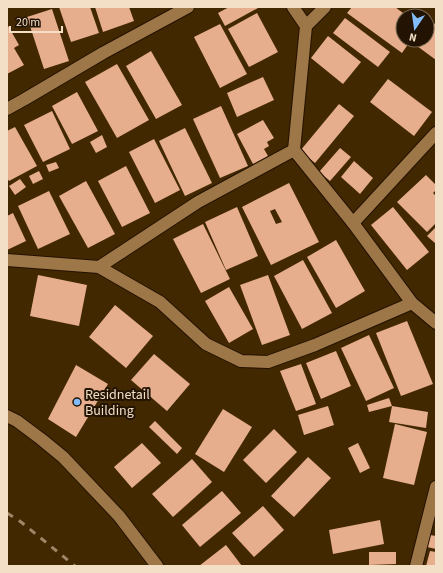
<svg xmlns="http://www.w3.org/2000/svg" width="443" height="573" viewBox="0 0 443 573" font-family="'Source Sans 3',sans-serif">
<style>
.building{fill:#e6ae8d;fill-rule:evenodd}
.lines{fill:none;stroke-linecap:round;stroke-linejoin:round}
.street-casing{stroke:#241200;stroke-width:14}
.street{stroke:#9d7748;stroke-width:12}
.rail{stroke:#9e8667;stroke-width:3;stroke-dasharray:7 7;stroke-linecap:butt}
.poi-dot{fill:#83bcfa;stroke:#221302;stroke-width:1.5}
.labels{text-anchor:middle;stroke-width:4;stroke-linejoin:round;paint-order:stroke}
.poi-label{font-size:14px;fill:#f3dec6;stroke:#221302;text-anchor:start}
</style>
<rect width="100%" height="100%" fill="#422801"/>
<!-- building -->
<g class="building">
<path d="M59 7H90L99 33 71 42Z"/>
<path d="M95 7H129L134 21 103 32Z"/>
<path d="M229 7H257L258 8 225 26 218 13Z"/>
<path d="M352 7H395L407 16H403V40H411L402 53 347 13Z"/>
<path d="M52 9 69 61 44 69 27 17Z"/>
<path d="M257 13 278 52 249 67 228 29Z"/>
<path d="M345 18 390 52 378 67 333 33Z"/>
<path d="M436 22V60L417 46 422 40H427V33Z"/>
<path d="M7 24 19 45 14 48 24 65 7 74Z"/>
<path d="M220 24 247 74 220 88 194 37Z"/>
<path d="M328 36 361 62 343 84 311 58Z"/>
<path d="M151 51 182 105 156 119 126 66Z"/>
<path d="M117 64 149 120 117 138 85 82Z"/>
<path d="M263 77 274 100 237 117 227 93Z"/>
<path d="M388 79 432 112 414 136 370 102Z"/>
<path d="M77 92 98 131 72 144 52 106Z"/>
<path d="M339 104 354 116 315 163 300 151Z"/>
<path d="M221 106 248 166 220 178 193 119Z"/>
<path d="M52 111 70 149 43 162 24 125Z"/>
<path d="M263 120 274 138 267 142 269 146 264 149 268 156 253 164 237 134Z"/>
<path d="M15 127 37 166 9 181 7 178V131Z"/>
<path d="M185 128 212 183 185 196 159 141Z"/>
<path d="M102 135 107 147 96 153 90 142Z"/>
<path d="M154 139 180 190 155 203 129 152Z"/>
<path d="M340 148 351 157 330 181 319 172Z"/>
<path d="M354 161 373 178 360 194 341 177Z"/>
<path d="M56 162 59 168 49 172 46 165Z"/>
<path d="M126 166 150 213 122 227 98 181Z"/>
<path d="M39 171 43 179 33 184 29 176Z"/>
<path d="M426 175 436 185V190L433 193 436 196V223L427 232 397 202Z"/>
<path d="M20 179 26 187 15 195 9 186Z"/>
<path d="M86 181 115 234 88 248 59 196Z"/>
<path d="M289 183 319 242 271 265 242 207ZM275 209 282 222 276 224 270 211Z"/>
<path d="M49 191 70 234 38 249 18 206Z"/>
<path d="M237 207 258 256 226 270 205 222Z"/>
<path d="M393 207 429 252 407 270 371 225Z"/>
<path d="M13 213 26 241 7 250V216Z"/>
<path d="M203 224 230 279 201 293 173 239Z"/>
<path d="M436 227V244L427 236Z"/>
<path d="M336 240 365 291 336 308 307 257Z"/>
<path d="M303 260 332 313 302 329 274 276Z"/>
<path d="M38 275 87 285 79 326 30 316Z"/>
<path d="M268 275 290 335 262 345 240 285Z"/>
<path d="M229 287 253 329 229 343 205 301Z"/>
<path d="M115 305 153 336 126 368 89 337Z"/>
<path d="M407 321 433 384 401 396 376 333Z"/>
<path d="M369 335 394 388 366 401 341 348Z"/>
<path d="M336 351 351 386 321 399 306 363Z"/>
<path d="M154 354 190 384 167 411 131 380Z"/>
<path d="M301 364 316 404 296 411 280 371Z"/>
<path d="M76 365 108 384 76 437 48 419Z"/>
<path d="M389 398 392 406 369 412 367 405Z"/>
<path d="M328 406 334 425 304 435 298 415Z"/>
<path d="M392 406 428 412 426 428 389 422Z"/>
<path d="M223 409 252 427 224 472 195 454Z"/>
<path d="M155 421 182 448 177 454 149 427Z"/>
<path d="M395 424 427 432 414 485 383 478Z"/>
<path d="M274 429 297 452 266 483 243 460Z"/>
<path d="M142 443 161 463 132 488 114 467Z"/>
<path d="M358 443 370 468 360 473 348 448Z"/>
<path d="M308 457 331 478 294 517 271 496Z"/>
<path d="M192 459 212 482 173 517 152 494Z"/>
<path d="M222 491 241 513 200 547 182 525Z"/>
<path d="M263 506 284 530 254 557 232 533Z"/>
<path d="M380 520 384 544 333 554 329 530Z"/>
<path d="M430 535 436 536V549L427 547Z"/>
<path d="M226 545 242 566H199Z"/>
<path d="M430 551 436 552V566H426Z"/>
<path d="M369 552H396V564L369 565Z"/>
</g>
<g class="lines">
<defs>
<g id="street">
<path d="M293 7 306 26 294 150 353 223 412 303 436 323"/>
<path d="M306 26 325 7"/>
<path d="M7 109 25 99 103 53 188 7"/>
<path d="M353 223 436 133"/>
<path d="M7 260 99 267 160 302 206 344 241 361 268 362 315 345 412 303"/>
<path d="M99 267 198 202 294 150"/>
<path d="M7 416 17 421 41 439 63 457 119 516 157 566"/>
<path d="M416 566 436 487"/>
</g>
</defs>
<!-- street casing -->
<use href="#street" class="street-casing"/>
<!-- street -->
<use href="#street" class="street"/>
<!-- rail -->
<path class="rail" d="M7 513 21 522 75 566"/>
</g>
<!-- markers -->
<circle class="poi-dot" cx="77" cy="402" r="4"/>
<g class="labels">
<!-- poi labels -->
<g class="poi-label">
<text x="85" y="399">Residnetail<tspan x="85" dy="16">Building</tspan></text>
</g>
</g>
<!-- border -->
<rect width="443" height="573" fill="none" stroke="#f3dec6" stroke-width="16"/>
<!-- north arrow -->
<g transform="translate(415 28) rotate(193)"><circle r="19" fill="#221302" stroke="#766450"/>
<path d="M0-3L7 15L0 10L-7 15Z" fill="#83bcfa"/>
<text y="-6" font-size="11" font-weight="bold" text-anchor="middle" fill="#f3dec6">N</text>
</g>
<!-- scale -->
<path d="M10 26v6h52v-6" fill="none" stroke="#f3dec6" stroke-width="2"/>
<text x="16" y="26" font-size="12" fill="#f3dec6" stroke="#221302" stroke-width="3" paint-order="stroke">20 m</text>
</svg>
